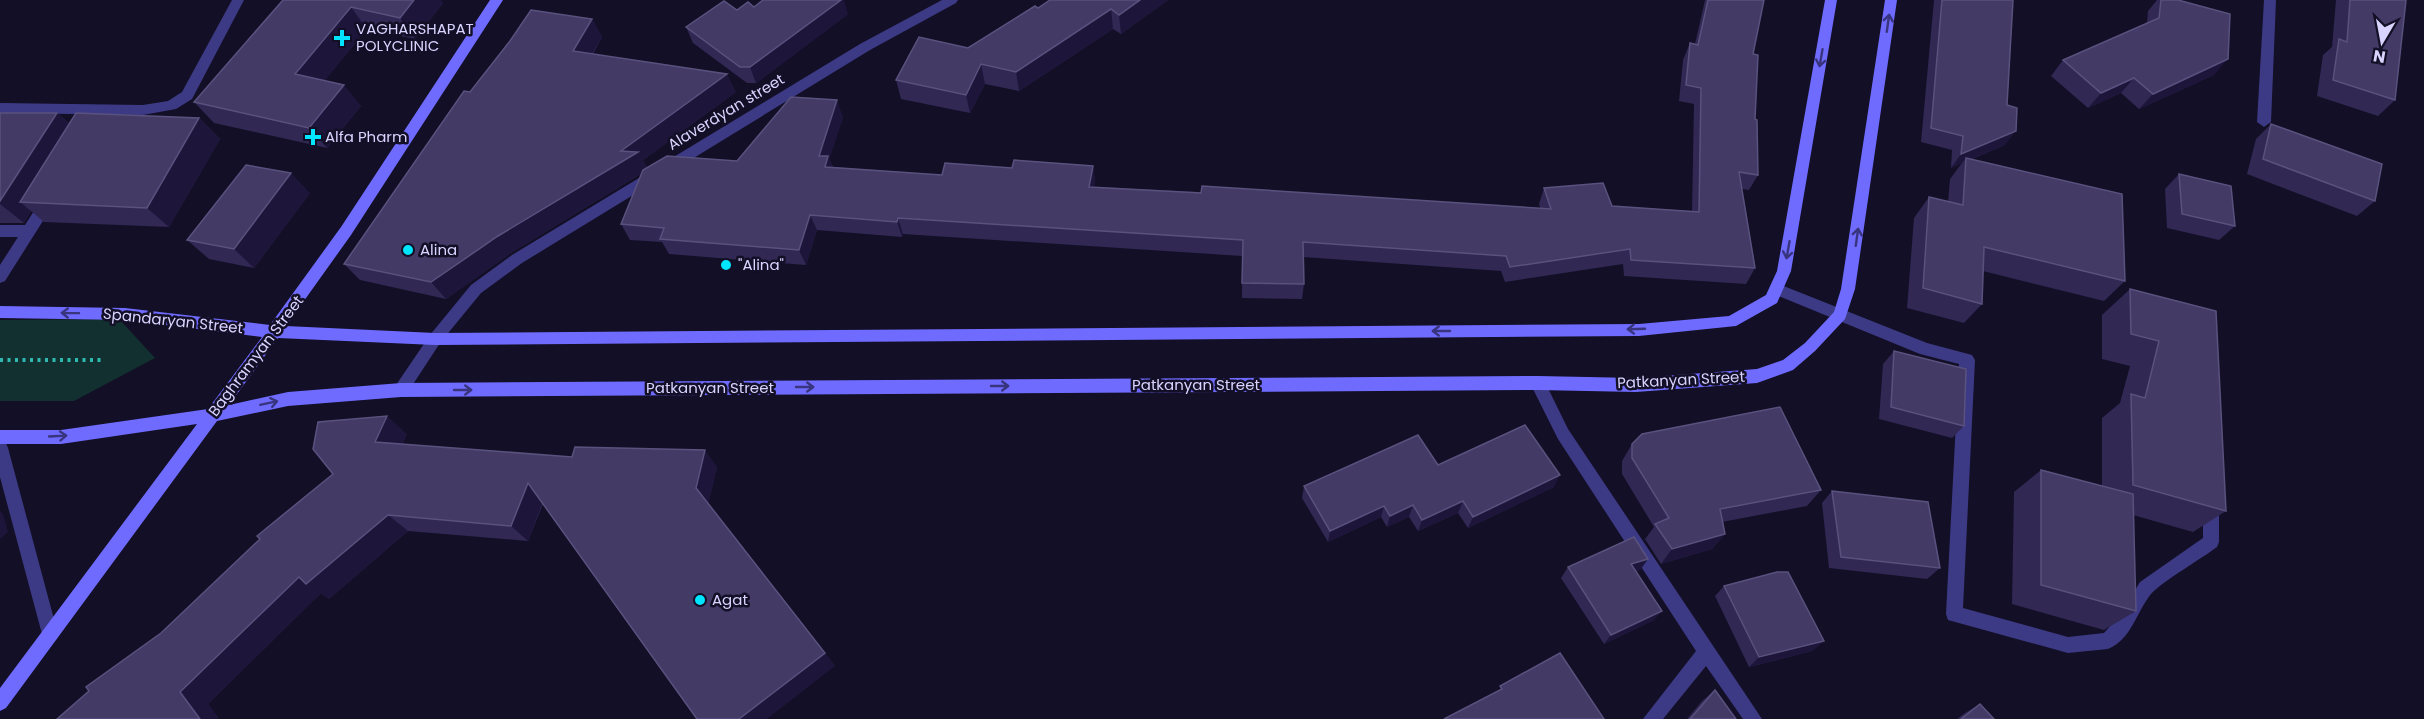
<svg xmlns="http://www.w3.org/2000/svg" width="2424" height="719" viewBox="0 0 2424 719" font-family="Poppins,sans-serif">
<style>
.green{fill:#12302f}
.lines{fill:none;stroke-linecap:round;stroke-linejoin:round}
.path{stroke:#2fb8b0;stroke-width:4;stroke-dasharray:3 4.5;stroke-linecap:butt}
.service{fill:#3d3a85;fill-rule:evenodd}
.minor{fill:#3d3a85;fill-rule:evenodd}
.secondary{fill:#6f6bff;fill-rule:evenodd}
.wall{fill:#312854}
.shaded-wall{fill:#1d163a}
.building{fill:#433a66;stroke:#5a527e;stroke-width:1.5}
.oneway{stroke:#38347d}
.poi-dot{fill:#00e5ff;stroke:#130f26;stroke-width:2}
.labels{text-anchor:middle;stroke-width:5;stroke-linejoin:round;paint-order:stroke}
.poi-label{font-size:15px;fill:#d9d4ff;stroke:#130f26;text-anchor:start}
.street-label{font-size:15px;fill:#d9d4ff;stroke:#130f26}
</style>
<rect width="100%" height="100%" fill="#130f26"/>
<!-- green -->
<path class="green" d="M119 319 155 358 74 401H0V320Z"/>
<g class="lines">
<!-- path -->
<path class="path" d="M0 360H101"/>
<!-- service -->
<g class="service">
<path d="M232 0H244L192 99 176 109 143 115 0 113V103L143 105 168 101 182 92Z"/>
<path d="M48 195 55 201 53 205 5 281 0 283V265L18 237H0V225H25L43 197Z"/>
<path d="M1776 283 1927 343 1972 355 1975 360 1963 608 2068 637 2104 633 2120 615 2140 582 2203 538V502L2205 497 2211 495 2217 497 2219 502V542L2217 547C2201 559 2163 581 2151 594 2137 611 2131 640 2108 649L2068 653 1948 620 1946 614 1959 364 1920 354 1771 293 1769 289 1771 285Z"/>
<path d="M0 441 6 443 8 448 58 634 56 640 50 642 44 640 42 634 0 477Z"/>
</g>
<!-- minor -->
<g class="minor">
<path d="M942 0H958L956 3 870 50 522 263 481 293 440 343 406 395 401 397 396 395 393 390 396 385 430 335 471 285 512 255 860 44Z"/>
<path d="M2264 0H2276L2271 122 2264 127 2257 122Z"/>
<path d="M1538 376 1543 378 1568 429 1762 719H1743L1706 666 1663 719H1643L1696 651 1558 439 1530 383 1533 378Z"/>
</g>
<!-- secondary -->
<path class="secondary" d="M490 0H503L351 235 286 326 435 333 1639 324 1729 316 1766 295 1777 271 1825 0H1837L1791 271 1777 303 1736 326 1639 336 435 345 278 338 229 405 288 392 401 383 1538 376 1636 378 1757 369 1783 360 1805 343 1834 312 1841 289 1885 0H1897L1855 289 1845 319 1815 351 1793 370 1757 383 1636 392 1538 390 401 397 288 406 217 421 6 708 0 711V688L197 424 61 444H0V430H61L208 409 262 337 125 320 0 318V306L125 308 270 325 341 227Z"/>
</g>
<!-- wall -->
<g class="wall">
<path d="M283 0 443 3 415 39 367 29 324 81 361 106 327 148 214 123 194 102Z"/>
<path d="M1168 0 1121 34 1113 29 1019 91 985 84 970 113 901 99 896 80 968 48 1038 8Z"/>
<path d="M1705 0H1764L1753 54 1755 119 1758 175 1749 190 1742 189 1755 268 1746 284 1624 276 1623 264 1505 282 1501 271 1303 257 1304 284 1302 299 1242 298V256L903 234 902 237 817 230 806 265 669 254 662 242 630 240 621 224 642 173 511 253 446 299 360 280 344 264 470 92 592 19 602 37 593 54 736 92 643 160 647 168 737 161 843 117 829 159 833 167 942 175 1012 168 1093 166 1095 182 1094 187 1540 208 1539 204 1544 188 1612 206 1692 211 1694 104 1679 101 1683 60 1690 43 1695 44Z"/>
<path d="M1934 0H2013L2005 145 1972 159 2125 281 2104 301 1983 271 1982 304 1964 323 1907 308 1914 218 1929 197 1948 202 1950 179 1962 163 1951 168 1952 150 1921 142Z"/>
<path d="M2157 0H2178L2214 75 2139 109 2121 93 2088 108 2051 76 2063 60 2147 23 2148 11Z"/>
<path d="M2336 0H2406L2395 100 2378 116 2317 96 2323 55 2332 47Z"/>
<path d="M754 7 848 14 756 83H747L693 43 686 27 737 10Z"/>
<path d="M0 113H57L70 124 199 118 220 139 169 227 44 222 31 211 24 223H0Z"/>
<path d="M2271 124 2375 201 2357 216 2247 174 2256 139Z"/>
<path d="M2179 174 2235 226 2219 240 2167 228 2165 189Z"/>
<path d="M310 193 254 268 209 259 187 240Z"/>
<path d="M2130 289 2216 311 2226 511 2193 532 2133 515 2136 611 2104 630 2012 604 2014 492 2041 470 2102 486V418L2120 403 2130 366 2102 359V315Z"/>
<path d="M1894 351 1964 426 1952 438 1879 419 1883 364Z"/>
<path d="M407 434 402 445 572 457 717 467 708 504 835 666 543 504 528 541 408 531 329 599 321 593 208 704 219 719H57L161 633 333 474Z"/>
<path d="M1632 444 1821 490 1807 506 1722 522 1725 534 1712 549 1661 564 1645 539 1654 527 1622 474V461Z"/>
<path d="M1438 465 1554 487 1468 528 1458 513 1418 531 1409 517 1387 527 1381 517 1328 542 1302 498 1304 486Z"/>
<path d="M1832 491 1940 568 1927 579 1829 568 1822 503Z"/>
<path d="M1648 559 1640 570 1635 571 1654 620 1604 644 1561 578 1568 567Z"/>
<path d="M1724 586 1824 641 1812 651 1749 667 1715 596Z"/>
<path d="M1715 690 1736 719H1687L1702 701Z"/>
<path d="M1980 704 1994 719H1957L1965 713Z"/>
</g>
<!-- shaded-wall -->
<g class="shaded-wall">
<path d="M414 0H441L443 3 415 39 400 18Z"/>
<path d="M841 0H844L848 14 756 83 750 67Z"/>
<path d="M1140 0H1168L1121 34 1119 15Z"/>
<path d="M351 7 367 29 313 95 295 74Z"/>
<path d="M1111 9 1113 29 1019 91 1016 72Z"/>
<path d="M592 19 602 37 583 69 573 51Z"/>
<path d="M2228 59 2214 75 2139 109 2153 94Z"/>
<path d="M981 64 985 84 970 113 966 95Z"/>
<path d="M727 74 736 92 643 160 648 169 511 253 446 299 431 282 621 151Z"/>
<path d="M2134 78 2121 93 2088 108 2101 93Z"/>
<path d="M344 85 361 106 327 148 309 128Z"/>
<path d="M837 100 843 117 829 159 835 172 831 183 819 156Z"/>
<path d="M57 113 80 133 20 202 31 211 24 223 0 204V201Z"/>
<path d="M199 118 220 139 169 227 147 208Z"/>
<path d="M2016 131 2005 145 1966 161V158L1962 163 1951 168 1961 154Z"/>
<path d="M1093 166 1095 182 1091 203 1089 187Z"/>
<path d="M291 173 310 193 254 268 234 249Z"/>
<path d="M810 215 817 230 806 265 799 250Z"/>
<path d="M898 218 903 234 902 237 897 222Z"/>
<path d="M387 416 407 434 395 459 375 442Z"/>
<path d="M705 450 717 467 708 505 696 488Z"/>
<path d="M1560 475 1554 487 1468 528 1473 517Z"/>
<path d="M528 483 544 499 528 541 511 526Z"/>
<path d="M1463 501 1458 513 1418 531 1422 520Z"/>
<path d="M1413 505 1409 517 1387 527 1390 516Z"/>
<path d="M1384 506 1381 517 1328 542 1330 531Z"/>
<path d="M0 511 3 514 8 532 0 539Z"/>
<path d="M388 515 408 531 329 599 321 593 208 704 219 719H200L180 692 299 577Z"/>
<path d="M1725 534 1712 549 1661 564 1672 549Z"/>
<path d="M1648 559 1640 570 1623 575 1631 564Z"/>
<path d="M1662 611 1654 620 1604 644 1611 635Z"/>
<path d="M1824 641 1812 651 1749 667 1759 657Z"/>
<path d="M825 653 835 666 767 719H739Z"/>
</g>
<!-- building -->
<g class="building">
<path d="M283 0H414L400 18 351 7 295 74 344 85 309 128 194 102Z"/>
<path d="M763 0H841L750 67H740L686 27 724 1 737 10 748 2 754 7Z"/>
<path d="M1050 0H1140L1119 15 1111 9 1016 72 981 64 966 95 896 80 919 37 968 48 1035 6 1038 8Z"/>
<path d="M1708 0H1764L1753 54 1758 55 1755 119 1757 120 1758 175 1739 172 1755 268 1631 260 1630 249 1510 267 1506 256 1303 242 1304 284 1242 283 1243 240 898 218 897 222 810 215 799 250 660 239 664 228 621 224 643 170 667 156 737 161 791 97 837 100 819 156H828L825 167 942 175 945 163 1012 168 1014 160 1093 166 1089 187 1201 193 1202 186 1551 209 1544 188 1603 183 1612 206 1699 212 1701 88 1686 85 1690 43 1698 45Z"/>
<path d="M1942 0H2013L2007 105 2017 108 2016 131 1961 154 1963 136 1931 128Z"/>
<path d="M2161 0H2178L2230 14 2228 59 2153 94 2134 78 2101 93 2063 60 2159 18Z"/>
<path d="M2350 0H2406L2395 100 2333 80 2339 39 2347 42Z"/>
<path d="M531 10 592 19 573 51 727 74 621 151 638 152 498 236 431 282 344 264 464 91 470 92 510 41Z"/>
<path d="M0 113H57L0 201Z"/>
<path d="M76 113 199 118 147 208 20 202Z"/>
<path d="M2271 124 2382 164 2375 201 2263 159Z"/>
<path d="M1966 158 2122 194 2125 281 1984 247 1982 304 1923 288 1929 197 1963 205Z"/>
<path d="M246 165 291 173 234 249 187 240Z"/>
<path d="M2179 174 2231 186 2235 226 2182 214Z"/>
<path d="M2130 289 2216 311 2226 511 2133 485 2131 394 2145 398 2159 341 2131 334Z"/>
<path d="M1894 351 1966 369 1964 426 1891 407Z"/>
<path d="M1780 407 1821 490 1720 509 1725 534 1672 549 1655 524 1669 518 1632 458V444L1642 434Z"/>
<path d="M387 416 375 442 572 457 575 447 705 450 696 488 825 653 739 719H697L528 483 511 526 388 515 306 584 299 577 180 692 200 719H57L89 691 86 687 161 633 260 539 257 536 333 474 313 449 318 422Z"/>
<path d="M1525 425 1560 475 1473 517 1463 501 1422 520 1413 505 1390 516 1384 506 1330 531 1304 486 1418 435 1438 465Z"/>
<path d="M2041 470 2133 494 2136 611 2041 585Z"/>
<path d="M1832 491 1928 502 1940 568 1841 557Z"/>
<path d="M1634 537 1648 559 1631 564 1662 611 1611 635 1568 567Z"/>
<path d="M1777 572H1788L1824 641 1759 657 1724 586Z"/>
<path d="M1560 653 1604 719H1444L1502 689 1500 686Z"/>
<path d="M1715 690 1736 719H1690Z"/>
<path d="M1980 704 1994 719H1961Z"/>
</g>
<!-- one-way arrows -->
<defs><path id="oneway-shaft" d="M-6 0H5M1.5-3L5.5 0L1.5 3" fill="none" stroke-width="1.6" stroke-linecap="round" stroke-linejoin="round" transform="scale(1.5)"/></defs>
<g class="oneway">
<use href="#oneway-shaft" transform="translate(1888 23) rotate(-82)"/>
<use href="#oneway-shaft" transform="translate(1821 58) rotate(100)"/>
<use href="#oneway-shaft" transform="translate(1857 237) rotate(-82)"/>
<use href="#oneway-shaft" transform="translate(1788 250) rotate(100)"/>
<use href="#oneway-shaft" transform="translate(70 313) rotate(-179)"/>
<use href="#oneway-shaft" transform="translate(1636 329) rotate(178)"/>
<use href="#oneway-shaft" transform="translate(1441 331) rotate(180)"/>
<use href="#oneway-shaft" transform="translate(1000 386)"/>
<use href="#oneway-shaft" transform="translate(805 387)"/>
<use href="#oneway-shaft" transform="translate(463 390)"/>
<use href="#oneway-shaft" transform="translate(269 403) rotate(-12)"/>
<use href="#oneway-shaft" transform="translate(58 436) rotate(-3)"/>
</g>
<!-- markers -->
<g class="poi-dot">
<path d="M339 29h6v6h6v6h-6v6h-6v-6h-6v-6h6z"/>
<path d="M310 128h6v6h6v6h-6v6h-6v-6h-6v-6h6z"/>
<circle cx="408" cy="250" r="6"/>
<circle cx="726" cy="265" r="6"/>
<circle cx="700" cy="600" r="6"/>
</g>
<g class="labels">
<!-- poi labels -->
<g class="poi-label">
<text x="356" y="34">VAGHARSHAPAT<tspan x="356" dy="17">POLYCLINIC</tspan></text>
<text x="325" y="142">Alfa Pharm</text>
<text x="420" y="255">Alina</text>
<text x="738" y="270">"Alina"</text>
<text x="712" y="605">Agat</text>
</g>
<!-- street labels -->
<g class="street-label">
<text transform="translate(726 112) rotate(-31)" y="5">Alaverdyan street</text>
<text transform="translate(173 321) rotate(6)" y="5">Spandaryan Street</text>
<text transform="translate(256 356) rotate(-53)" y="5">Baghramyan Street</text>
<text transform="translate(1681 380) rotate(-3)" y="5">Patkanyan Street</text>
<text x="1196" y="390">Patkanyan Street</text>
<text x="710" y="393">Patkanyan Street</text>
</g>
</g>
<!-- north arrow -->
<g transform="translate(2382 42) rotate(190)" stroke="#130f26" stroke-width="4.5" paint-order="stroke">
<path d="M0-4.5L10 22L0 15L-10 22Z" fill="#d9d4ff"/>
<text y="-9" font-size="16" font-weight="bold" text-anchor="middle" fill="#d9d4ff">N</text>
</g>
</svg>
